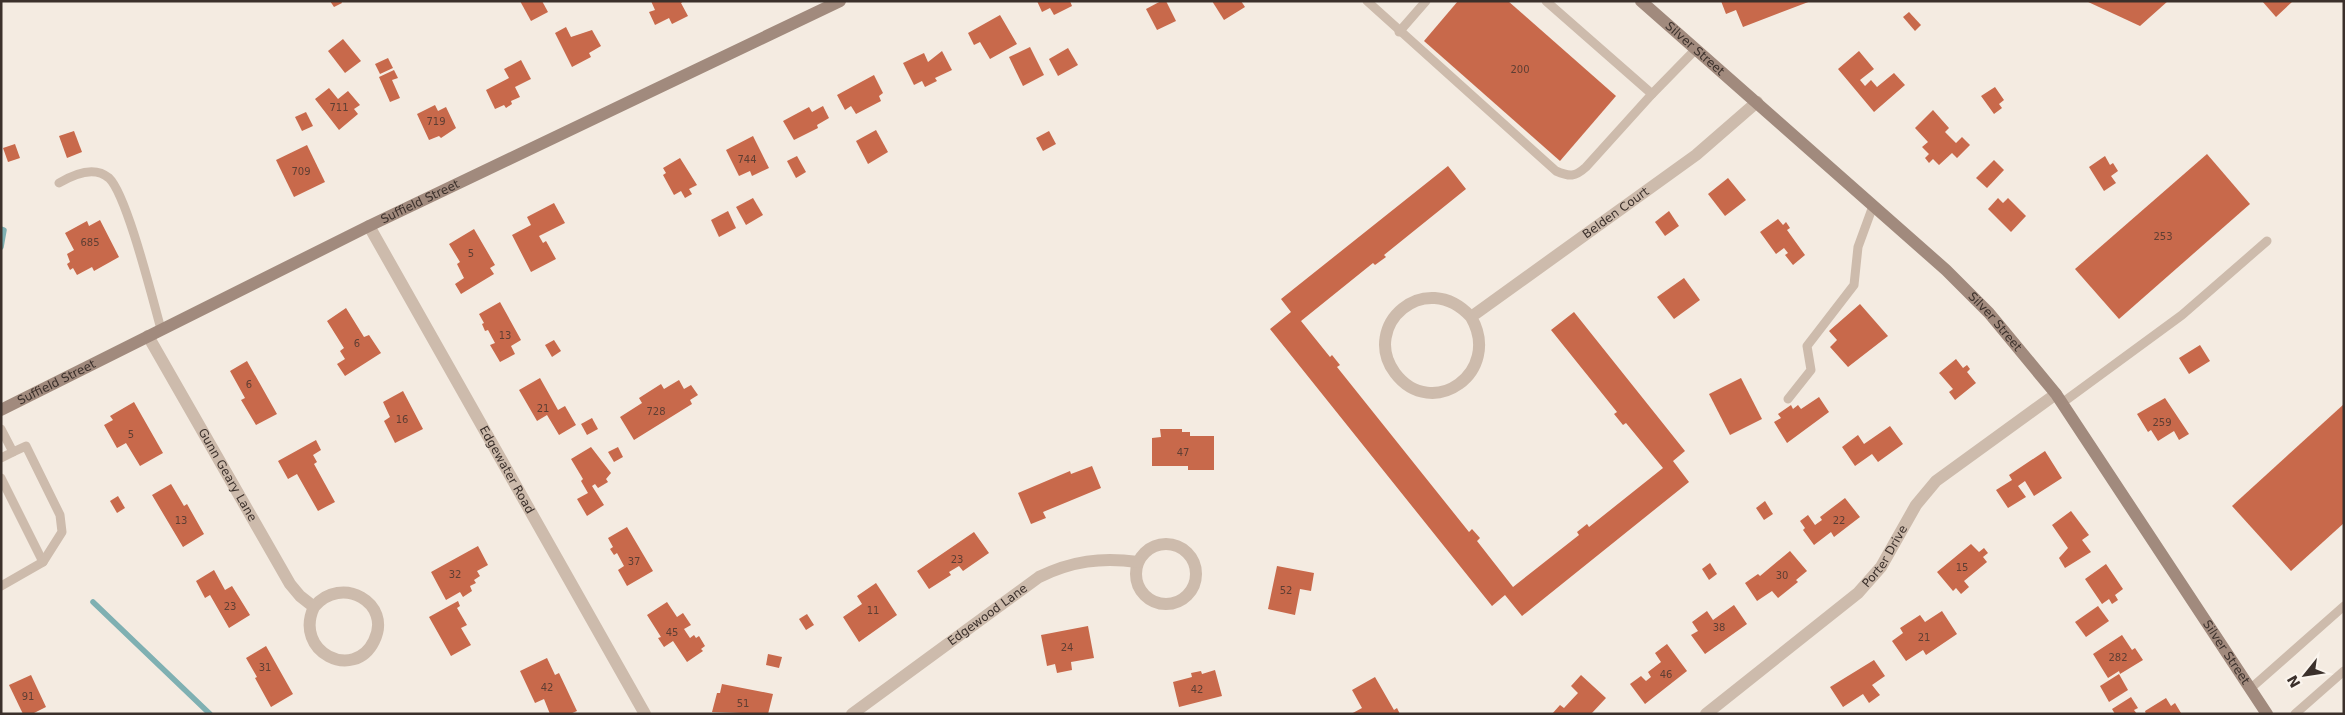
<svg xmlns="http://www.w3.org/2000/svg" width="2345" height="715" viewBox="0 0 2345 715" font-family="'DejaVu Sans',sans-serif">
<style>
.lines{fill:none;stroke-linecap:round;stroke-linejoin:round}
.stream{stroke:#7fb0b2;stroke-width:5.5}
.building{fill:#c8694b}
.lane{stroke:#cdbbac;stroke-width:9}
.street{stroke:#cdbbac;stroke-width:12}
.secondary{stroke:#a18a7d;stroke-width:12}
.labels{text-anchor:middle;stroke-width:4;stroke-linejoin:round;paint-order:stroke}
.number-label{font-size:10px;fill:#5e3e33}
.street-label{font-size:12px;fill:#3b302b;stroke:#fbf5ee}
</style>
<rect width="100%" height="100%" fill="#f4ebe1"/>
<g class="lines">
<!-- stream -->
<g class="stream">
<path d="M1 229 4 230 1 247"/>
<path d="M93 602 210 714"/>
</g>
</g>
<!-- building -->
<g class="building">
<path d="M330 1H341L342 3 334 7Z"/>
<path d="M520 1H542L548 12 531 21Z"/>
<path d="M651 1H684L681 3 688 16 672 24 669 18 655 25 649 12 655 10Z"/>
<path d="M1037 1H1070L1072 6 1054 15 1050 8 1042 12Z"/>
<path d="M1161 1H1166L1176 21 1157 30 1146 9Z"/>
<path d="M1212 1H1241L1245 7 1224 20Z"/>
<path d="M1458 1H1508L1616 96 1560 161 1424 41Z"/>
<path d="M1721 1H1811L1743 27 1736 10 1726 14Z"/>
<path d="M2086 1H2168L2140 26Z"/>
<path d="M2262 1H2293L2276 17Z"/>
<path d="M1909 12 1921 25 1915 31 1903 17Z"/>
<path d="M1000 15 1017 44 990 59 980 42 974 45 968 33Z"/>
<path d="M566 27 571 37 592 30 601 46 589 53 591 57 572 67 555 33Z"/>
<path d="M343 39 361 61 345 73 328 51Z"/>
<path d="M1030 47 1044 75 1023 86 1009 57Z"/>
<path d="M1068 48 1078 65 1058 76 1049 59Z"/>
<path d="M942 51 952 70 935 78 937 81 925 87 922 81 914 85 903 63 924 53 928 62Z"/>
<path d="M1859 51 1874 69 1860 80 1865 86 1871 80 1877 87 1894 73 1905 85 1874 112 1838 69Z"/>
<path d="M388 58 393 68 380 74 375 64Z"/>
<path d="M521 60 531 79 515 87 520 97 511 101 512 104 506 108 504 105 495 109 486 90 509 78 504 69Z"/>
<path d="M394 70 398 78 392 80 400 98 390 102 379 77Z"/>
<path d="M874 75 883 93 879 96 881 101 856 114 851 106 845 110 837 95Z"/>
<path d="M1995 87 2004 100 1999 104 2002 108 1994 114 1981 96Z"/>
<path d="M329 88 338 99 348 91 360 105 354 109 358 114 339 130 315 99Z"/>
<path d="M435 105 438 111 446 107 456 128 441 138 439 136 429 140 417 114Z"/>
<path d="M823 106 829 118 817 125 818 128 794 140 783 121 809 107 812 112Z"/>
<path d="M1933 110 1949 128 1945 132 1956 143 1962 137 1970 145 1957 158 1952 153 1939 165 1933 159 1929 163 1925 158 1929 154 1922 147 1928 142 1915 128Z"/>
<path d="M306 112 313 126 302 131 295 117Z"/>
<path d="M876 130 888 152 868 164 856 141Z"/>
<path d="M74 131 82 152 67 158 59 136Z"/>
<path d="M1049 131 1056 144 1043 151 1036 138Z"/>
<path d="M753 136 769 168 752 176 750 171 739 176 726 150Z"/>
<path d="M15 144 20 158 8 162 3 148Z"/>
<path d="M307 145 325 182 294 197 276 160Z"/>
<path d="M2207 154 2250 204 2119 319 2075 269Z"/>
<path d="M797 156 806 172 796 178 787 161Z"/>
<path d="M2105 156 2110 165 2113 163 2118 171 2111 176 2116 183 2104 191 2089 167Z"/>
<path d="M680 158 697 185 689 189 692 194 685 198 681 191 674 195 663 175 666 173 663 168Z"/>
<path d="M1994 160 2004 170 1987 188 1976 178Z"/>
<path d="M1448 166 1466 189 1384 255 1386 257 1375 265 1373 263 1301 321 1330 357 1332 355 1340 365 1337 367 1469 532 1472 529 1480 538 1477 541 1513 587 1579 535 1577 532 1587 524 1589 527 1663 468 1626 423 1623 425 1614 414 1617 412 1551 330 1574 312 1685 451 1673 461 1689 482 1522 616 1505 595 1492 606 1270 329 1291 312 1281 299Z"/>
<path d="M1728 178 1746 200 1725 216 1708 194Z"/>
<path d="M753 198 763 215 746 225 736 207Z"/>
<path d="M1998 198 2003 203 2008 198 2026 216 2011 232 1988 209Z"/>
<path d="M554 203 565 223 539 236 543 243 546 241 556 259 531 272 512 235 531 225 527 217Z"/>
<path d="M728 211 736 228 719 237 711 220Z"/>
<path d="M1669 211 1679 226 1665 236 1655 222Z"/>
<path d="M1778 219 1783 225 1786 222 1790 228 1787 230 1805 255 1793 265 1785 255 1788 253 1784 248 1776 254 1760 232Z"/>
<path d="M100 220 119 257 94 271 92 267 77 275 73 268 70 270 67 264 70 262 67 254 74 250 65 233 87 221 89 226Z"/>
<path d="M474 229 495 265 490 268 494 274 461 294 455 284 464 278 457 264 460 262 449 244Z"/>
<path d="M1684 278 1700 300 1674 319 1657 297Z"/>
<path d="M500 302 521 340 511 346 515 354 500 362 490 345 495 343 488 330 485 331 482 324 484 323 479 314Z"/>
<path d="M1860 304 1888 336 1848 367 1830 347 1837 340 1829 331Z"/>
<path d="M346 308 364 337 369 335 381 353 345 376 337 364 345 359 340 351 344 348 327 321Z"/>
<path d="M554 340 561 351 552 357 545 345Z"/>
<path d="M2200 345 2210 361 2189 374 2179 358Z"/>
<path d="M1956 359 1963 368 1967 365 1970 369 1967 372 1976 383 1955 400 1949 392 1953 389 1939 373Z"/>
<path d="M247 361 277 414 256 425 241 400 245 398 230 371Z"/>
<path d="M540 378 558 410 565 406 576 425 559 435 547 415 537 421 519 390Z"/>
<path d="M1741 378 1762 419 1730 435 1709 394Z"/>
<path d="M679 380 684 389 691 385 698 395 690 400 692 404 634 440 620 417 642 403 639 398 661 384 664 389Z"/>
<path d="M403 391 423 429 395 443 384 421 390 417 383 402Z"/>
<path d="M1819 397 1829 412 1787 443 1774 422 1781 418 1778 414 1791 405 1793 409 1798 405 1801 409Z"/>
<path d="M2165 398 2189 434 2179 440 2174 431 2158 441 2151 430 2148 432 2137 414Z"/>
<path d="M134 402 163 453 140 466 126 443 117 448 104 425 113 420 110 416Z"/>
<path d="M2344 404V523L2291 571 2232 506Z"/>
<path d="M592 418 598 429 587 435 581 424Z"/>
<path d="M1890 426 1903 444 1878 462 1872 454 1855 466 1842 447 1858 435 1864 444Z"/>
<path d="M1160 429H1182V432H1190V436H1214V470H1188V466H1152V438L1161 437Z"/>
<path d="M316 440 321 450 313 455 317 462 314 464 335 502 318 511 297 474 288 479 278 461Z"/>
<path d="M591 447 611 473 606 479 608 482 598 488 595 484 592 486 604 505 587 516 577 499 588 493 581 481 583 479 571 459Z"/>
<path d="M618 447 623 457 614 462 608 452Z"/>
<path d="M2045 451 2062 478 2034 496 2025 481 2018 486 2026 497 2008 508 1996 490 2012 480 2009 475Z"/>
<path d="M1092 466 1101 488 1043 512 1046 518 1031 524 1018 493 1070 471 1071 474Z"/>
<path d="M171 484 184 506 187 504 204 534 183 547 152 495Z"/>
<path d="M118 496 125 508 117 513 110 501Z"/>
<path d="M1845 498 1860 517 1834 537 1831 532 1814 545 1803 530 1805 528 1800 521 1808 515 1815 525 1822 520 1820 517Z"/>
<path d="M1765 501 1773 514 1764 520 1756 508Z"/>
<path d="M2071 511 2089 535 2082 540 2091 552 2065 568 2059 558 2068 548 2052 525Z"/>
<path d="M627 527 653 571 627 586 618 570 624 566 617 553 614 555 610 549 613 547 608 538Z"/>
<path d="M974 532 989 553 963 571 959 566 949 572 951 575 929 589 917 571Z"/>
<path d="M1971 544 1979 552 1984 548 1988 553 1983 557 1987 562 1964 581 1969 587 1961 594 1956 588 1953 591 1937 572Z"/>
<path d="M478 546 488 565 477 571 480 576 474 580 476 583 470 586 472 591 463 597 460 592 446 600 431 572Z"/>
<path d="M1790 551 1807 571 1796 580 1798 582 1778 598 1772 591 1757 601 1745 583 1758 574 1760 576Z"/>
<path d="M1710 563 1717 574 1709 580 1702 569Z"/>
<path d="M2106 564 2123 589 2115 595 2118 600 2112 604 2109 599 2102 604 2085 579Z"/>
<path d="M1277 566 1314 573 1311 591 1300 589 1295 615 1268 609Z"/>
<path d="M214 570 225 590 232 586 250 615 229 628 210 595 205 598 196 581Z"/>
<path d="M876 583 897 615 859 642 843 617 862 604 857 596Z"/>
<path d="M458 601 460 606 457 608 467 625 461 628 471 645 451 656 429 617Z"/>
<path d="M667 602 677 617 683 613 691 625 684 629 690 638 694 635 696 638 699 636 705 646 701 649 703 651 687 662 673 641 664 647 658 638 661 637 647 615Z"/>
<path d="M1734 605 1747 624 1705 654 1691 635 1698 631 1692 622 1707 611 1713 620Z"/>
<path d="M2098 606 2109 621 2086 637 2075 622Z"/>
<path d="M1942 611 1957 634 1926 655 1923 650 1906 661 1892 641 1903 633 1900 628 1920 615 1925 622Z"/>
<path d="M807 614 814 625 806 630 799 619Z"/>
<path d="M1088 626 1094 658 1071 662 1072 670 1057 673 1055 664 1047 666 1041 635Z"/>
<path d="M2122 635 2132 650 2135 648 2143 660 2120 674 2119 671 2108 678 2093 654Z"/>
<path d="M1667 644 1687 671 1645 704 1630 684 1641 676 1646 681 1651 677 1648 672 1661 662 1655 653Z"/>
<path d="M266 646 293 694 271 707 255 678 257 677 246 658Z"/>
<path d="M768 654 782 657 779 668 766 665Z"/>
<path d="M547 658 555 675 559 673 577 711 570 714H550L544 699 535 703 520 671Z"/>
<path d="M1874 660 1885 676 1872 685 1880 695 1869 703 1863 694 1843 707 1830 687Z"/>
<path d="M1215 670 1222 696 1179 707 1173 682 1192 677 1191 673 1201 671 1202 674Z"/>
<path d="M2119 674 2128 690 2109 702 2100 686Z"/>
<path d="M31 675 46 707 32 714H23L9 685Z"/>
<path d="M1581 675 1606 698 1591 714H1552L1560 705 1564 708 1578 693 1571 686Z"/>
<path d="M1375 677 1394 710 1397 708 1400 714H1351L1362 708 1352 690Z"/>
<path d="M722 684 773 694 768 714 712 712 717 693H720Z"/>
<path d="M2131 697 2138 708 2134 710 2137 714H2115L2112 709Z"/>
<path d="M2166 698 2171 706 2175 703 2181 713 2146 714 2145 711Z"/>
</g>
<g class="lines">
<!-- lane -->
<g class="lane">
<path d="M1367 1 1556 171C1570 177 1575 177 1586 167L1652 94"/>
<path d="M1546 1 1652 94 1696 49"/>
<path d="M1399 32 1426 1"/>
<path d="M59 183C74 174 94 165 109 178 127 195 153 301 161 329"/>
<path d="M1788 399 1811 370 1807 346 1854 285 1858 247 1873 206"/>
<path d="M2062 403 2182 315 2267 241"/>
<path d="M1 429 13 452 1 458"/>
<path d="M1 478 43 562"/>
<path d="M1 586 43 562 62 532 60 515 26 446 13 452"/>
<path d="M2250 689 2344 606"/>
<path d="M2295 714 2344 671"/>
</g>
<!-- street -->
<g class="street">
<path id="s1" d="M369 226 645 714"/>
<path id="s2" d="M1471 317C1503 372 1432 422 1395 373 1360 326 1425 267 1471 317L1696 155 1757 102"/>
<path id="s3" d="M148 336 290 584 300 596 314 607C293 652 354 682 374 641 393 603 341 574 314 607"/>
<circle cx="1166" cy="574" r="30"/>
<path id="s4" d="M852 714 1039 577C1072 561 1101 557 1138 562"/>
<path id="s5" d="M1706 714 1858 593 1881 567 1916 505 1936 481 2056 394"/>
</g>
<!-- secondary -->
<g class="secondary">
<path id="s6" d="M1641 1 1946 270 1989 313 2056 394 2267 714"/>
<path id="s7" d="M1 410 369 226 840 1"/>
</g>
</g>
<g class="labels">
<!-- number labels -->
<g class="number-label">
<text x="1520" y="73">200</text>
<text x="339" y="111">711</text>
<text x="436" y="125">719</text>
<text x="747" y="163">744</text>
<text x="301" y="175">709</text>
<text x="2163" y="240">253</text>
<text x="90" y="246">685</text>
<text x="471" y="257">5</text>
<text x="505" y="339">13</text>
<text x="357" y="347">6</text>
<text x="249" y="388">6</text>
<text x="543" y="412">21</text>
<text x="656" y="415">728</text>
<text x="402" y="423">16</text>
<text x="2162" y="426">259</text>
<text x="131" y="438">5</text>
<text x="1183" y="456">47</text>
<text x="181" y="524">13</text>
<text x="1839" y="524">22</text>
<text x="957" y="563">23</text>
<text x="634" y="565">37</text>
<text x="1962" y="571">15</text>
<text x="455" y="578">32</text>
<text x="1782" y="579">30</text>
<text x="1286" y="594">52</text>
<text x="230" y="610">23</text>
<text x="873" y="614">11</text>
<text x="1719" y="631">38</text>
<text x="672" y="636">45</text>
<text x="1924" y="641">21</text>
<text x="1067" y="651">24</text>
<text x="2118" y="661">282</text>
<text x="265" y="671">31</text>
<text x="1666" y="678">46</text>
<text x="547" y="691">42</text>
<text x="1197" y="693">42</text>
<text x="28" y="700">91</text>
<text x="743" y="707">51</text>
</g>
<!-- street labels -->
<g class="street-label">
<text dy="4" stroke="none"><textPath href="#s6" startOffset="72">Silver Street</textPath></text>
<text dy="4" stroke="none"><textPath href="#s7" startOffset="468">Suffield Street</textPath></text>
<text dy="4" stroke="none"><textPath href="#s2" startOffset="474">Belden Court</textPath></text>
<text dy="4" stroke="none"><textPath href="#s6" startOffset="478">Silver Street</textPath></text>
<text dy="4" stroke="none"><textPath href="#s7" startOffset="62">Suffield Street</textPath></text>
<text dy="4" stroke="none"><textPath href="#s1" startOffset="280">Edgewater Road</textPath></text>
<text dy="4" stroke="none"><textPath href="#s3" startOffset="160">Gunn Geary Lane</textPath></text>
<text dy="4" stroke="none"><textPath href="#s5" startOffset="240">Porter Drive</textPath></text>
<text dy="4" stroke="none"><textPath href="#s4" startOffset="168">Edgewood Lane</textPath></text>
<text dy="4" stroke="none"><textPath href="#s6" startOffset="882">Silver Street</textPath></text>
</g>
</g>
<!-- border -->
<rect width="2345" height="715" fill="none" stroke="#3b302b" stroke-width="5"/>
<!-- north arrow -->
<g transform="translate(2305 675) rotate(240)" stroke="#fbf5ee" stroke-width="4" paint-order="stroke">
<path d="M0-4L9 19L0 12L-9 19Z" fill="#3b302b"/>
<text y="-8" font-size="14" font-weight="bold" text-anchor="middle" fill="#3b302b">N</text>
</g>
</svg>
